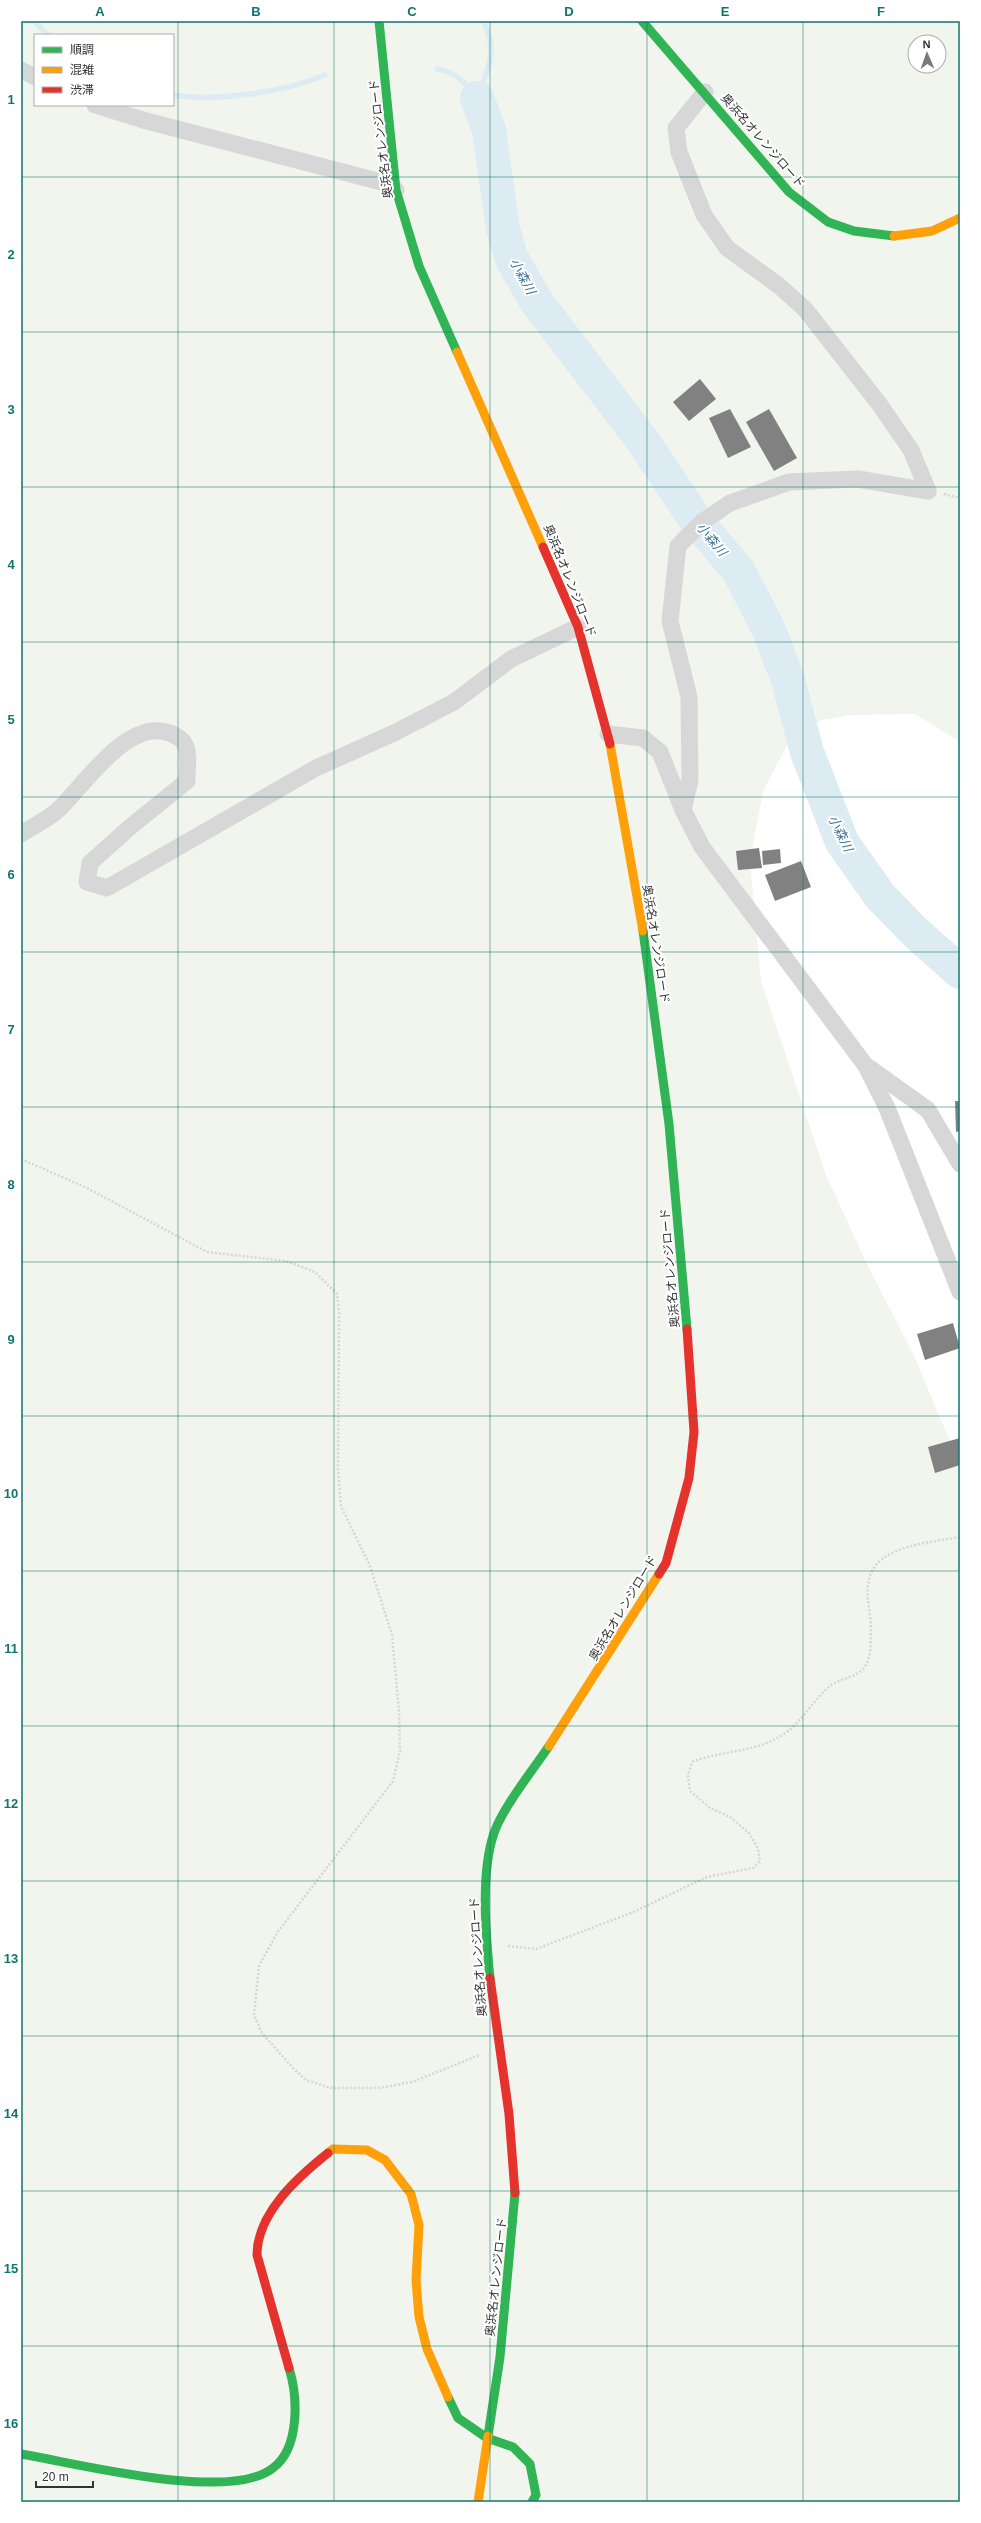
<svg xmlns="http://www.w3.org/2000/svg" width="981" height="2523" viewBox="0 0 981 2523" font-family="Helvetica,'Noto Sans JP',sans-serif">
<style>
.green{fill:#f1f5ed;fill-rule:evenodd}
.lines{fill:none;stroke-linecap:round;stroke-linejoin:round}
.stream{stroke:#ddebf3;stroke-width:5.5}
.river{stroke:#ddebf3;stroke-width:34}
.building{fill:#818181}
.path{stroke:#d6d6d6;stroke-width:2.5;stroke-dasharray:2 2;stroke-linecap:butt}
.street{stroke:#d7d7d7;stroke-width:17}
.fast{stroke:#30b455;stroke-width:9}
.slow{stroke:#ff9f0a;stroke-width:9}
.jam{stroke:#e5322d;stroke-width:9}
.grid{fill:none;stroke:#0f766e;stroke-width:1;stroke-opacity:0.55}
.labels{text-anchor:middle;stroke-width:4;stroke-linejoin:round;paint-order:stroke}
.street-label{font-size:12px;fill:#333;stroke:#fff}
.water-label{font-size:13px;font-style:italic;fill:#3f7597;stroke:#fff}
.neatline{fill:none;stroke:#0f766e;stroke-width:1.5}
.grid-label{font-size:13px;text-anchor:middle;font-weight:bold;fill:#0f766e}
</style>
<rect width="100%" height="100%" fill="#fff"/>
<!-- green -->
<path class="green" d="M21 21H960V742L915 714 852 715 822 720 790 740 763 791 750 861 761 981 826 1175 865 1260 914 1356 960 1465V2502H21ZM35 35H173V105H35ZM915 42H939V66H915Z"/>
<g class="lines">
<!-- stream -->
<g class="stream">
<path d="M34 21 48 35"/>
<path d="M437 69C456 72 466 83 477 98"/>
<path d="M173 95C217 102 284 92 325 75"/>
<path d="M477 98C488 69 499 50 483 21"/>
</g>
<!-- river -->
<path class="river" d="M477 98 489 130 503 229 511 257 536 301 645 444 697 522 738 570 769 630 788 680 807 752 842 842 880 896 915 932 960 972"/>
</g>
<!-- building -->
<g class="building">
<path d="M700 379 716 399 689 421 673 402Z"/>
<path d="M730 409 751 447 728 458 709 418Z"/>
<path d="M769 409 797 458 774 471 746 422Z"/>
<path d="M759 848 762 868 738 870 736 851Z"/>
<path d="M780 849 781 863 763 865 762 851Z"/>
<path d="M801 861 811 887 775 901 765 875Z"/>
<path d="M955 1101H960V1131L956 1132Z"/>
<path d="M953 1323 960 1348 925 1360 917 1334Z"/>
<path d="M960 1438V1465L935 1473 928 1447Z"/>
</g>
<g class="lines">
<!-- path -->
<g class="path">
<path d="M944 494 960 498"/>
<path d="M21 1159 87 1188 207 1252 286 1261 315 1272 337 1294 339 1312 338 1469 341 1506 370 1566 392 1635 399 1711 400 1751 393 1781 277 1933 259 1966 254 2015 262 2033 293 2068 306 2080 331 2088H379L412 2082 480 2055"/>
<path d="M508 1946 536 1949 631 1913 707 1877 753 1868 760 1861 758 1849 749 1833 730 1817 710 1808 690 1791 688 1776 692 1762C722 1750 756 1753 784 1734 802 1722 813 1700 830 1686 841 1677 857 1679 866 1665 872 1655 870 1641 871 1629 871 1611 864 1594 870 1576 879 1545 934 1542 960 1537"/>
</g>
<!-- street -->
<g class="street">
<path d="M21 70 35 77"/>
<path d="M705 92 676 128 679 152 704 215 727 248 778 285 805 309 880 405 911 450 928 491"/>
<path d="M95 105 143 120 385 183 396 190"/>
<path d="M608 734 643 738 660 752 683 810 702 847 866 1066 887 1108 960 1292"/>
<path d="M683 810 690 780 689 697 670 621 678 546 702 522 730 503 789 482 858 479 928 491"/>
<path d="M21 834C33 826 49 819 59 809 84 785 126 721 166 732 194 740 187 757 187 781L129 828 90 863 87 882 107 888 316 768 394 733 454 702 511 659 578 627"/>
<path d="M868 1067 928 1110 960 1164"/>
</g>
<!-- fast -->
<g class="fast">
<path d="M379 21 396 190 419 266 457 352"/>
<path d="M642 21 789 192 828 222 854 231 894 236"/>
<path d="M643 931 669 1124 687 1329"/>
<path d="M490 1978C486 1936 480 1874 494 1833 503 1807 533 1770 549 1746"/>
<path d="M448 2397 458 2418 487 2438 513 2447 530 2464 536 2495 532 2502"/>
<path d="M488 2436 500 2357 515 2193"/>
<path d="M21 2454C76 2463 229 2503 273 2468 300 2448 298 2397 289 2368"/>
</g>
<!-- slow -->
<g class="slow">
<path d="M894 236 932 231 960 218"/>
<path d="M457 352 543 547"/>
<path d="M610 744 643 931"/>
<path d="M549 1746 659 1574"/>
<path d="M328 2153 333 2149 367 2150 385 2160 411 2194 419 2225 416 2280 419 2317 427 2349 448 2397"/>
<path d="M478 2502 488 2436"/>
</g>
<!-- jam -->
<g class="jam">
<path d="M543 547 578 627 610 744"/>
<path d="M659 1574 666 1563 689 1478 694 1432 687 1329"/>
<path d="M490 1978 509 2114 515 2193"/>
<path d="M289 2368 257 2255C257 2213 298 2177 328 2153"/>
</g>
</g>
<!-- grid -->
<path class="grid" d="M178 21V2502M334 21V2502M490 21V2502M647 21V2502M803 21V2502M21 177H960M21 332H960M21 487H960M21 642H960M21 797H960M21 952H960M21 1107H960M21 1262H960M21 1416H960M21 1571H960M21 1726H960M21 1881H960M21 2036H960M21 2191H960M21 2346H960"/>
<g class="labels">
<!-- street labels -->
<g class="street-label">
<text transform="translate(381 139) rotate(-97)" y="4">奥浜名オレンジロード</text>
<text transform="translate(763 141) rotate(49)" y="4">奥浜名オレンジロード</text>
<text transform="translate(570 581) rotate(68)" y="4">奥浜名オレンジロード</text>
<text transform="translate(656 944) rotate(81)" y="4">奥浜名オレンジロード</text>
<text transform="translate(670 1268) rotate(-95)" y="4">奥浜名オレンジロード</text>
<text transform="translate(623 1608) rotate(-59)" y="4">奥浜名オレンジロード</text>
<text transform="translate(478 1957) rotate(-94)" y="4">奥浜名オレンジロード</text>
<text transform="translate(496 2277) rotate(-84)" y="4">奥浜名オレンジロード</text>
</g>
<!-- water labels -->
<g class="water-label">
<text transform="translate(523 276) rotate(62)" y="5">小森川</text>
<text transform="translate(712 539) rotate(50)" y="5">小森川</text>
<text transform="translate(841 833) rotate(64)" y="5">小森川</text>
</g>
</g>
<!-- border -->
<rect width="981" height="2523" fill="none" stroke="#ffffff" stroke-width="44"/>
<!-- legend -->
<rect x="34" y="34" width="140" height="72" fill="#ffffff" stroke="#adadad"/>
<rect x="42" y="47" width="20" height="6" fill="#30b455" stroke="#adadad"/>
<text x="70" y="54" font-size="12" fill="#333333">順調</text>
<rect x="42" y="67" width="20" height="6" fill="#ff9f0a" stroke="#adadad"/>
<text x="70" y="74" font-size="12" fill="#333333">混雑</text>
<rect x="42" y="87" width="20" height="6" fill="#e5322d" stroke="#adadad"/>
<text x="70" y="94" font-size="12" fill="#333333">渋滞</text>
<!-- north arrow -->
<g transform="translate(927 54) rotate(358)"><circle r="19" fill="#ffffff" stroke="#adadad"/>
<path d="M0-3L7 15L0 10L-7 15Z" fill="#7a7a7a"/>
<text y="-6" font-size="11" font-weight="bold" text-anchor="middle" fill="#333333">N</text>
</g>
<!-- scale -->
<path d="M36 2481v6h57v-6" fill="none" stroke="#333333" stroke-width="2"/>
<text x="42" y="2481" font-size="12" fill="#333333" stroke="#ffffff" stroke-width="3" paint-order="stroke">20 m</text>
<rect x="22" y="22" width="937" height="2479" class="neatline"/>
<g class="grid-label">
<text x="100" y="16">A</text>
<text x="256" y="16">B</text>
<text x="412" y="16">C</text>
<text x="569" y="16">D</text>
<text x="725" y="16">E</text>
<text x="881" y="16">F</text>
<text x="11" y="104">1</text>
<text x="11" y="259">2</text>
<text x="11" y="414">3</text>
<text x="11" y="569">4</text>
<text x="11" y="724">5</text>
<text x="11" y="879">6</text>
<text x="11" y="1034">7</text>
<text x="11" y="1189">8</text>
<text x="11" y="1344">9</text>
<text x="11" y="1498">10</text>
<text x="11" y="1653">11</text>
<text x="11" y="1808">12</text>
<text x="11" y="1963">13</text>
<text x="11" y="2118">14</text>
<text x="11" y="2273">15</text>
<text x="11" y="2428">16</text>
</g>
</svg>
